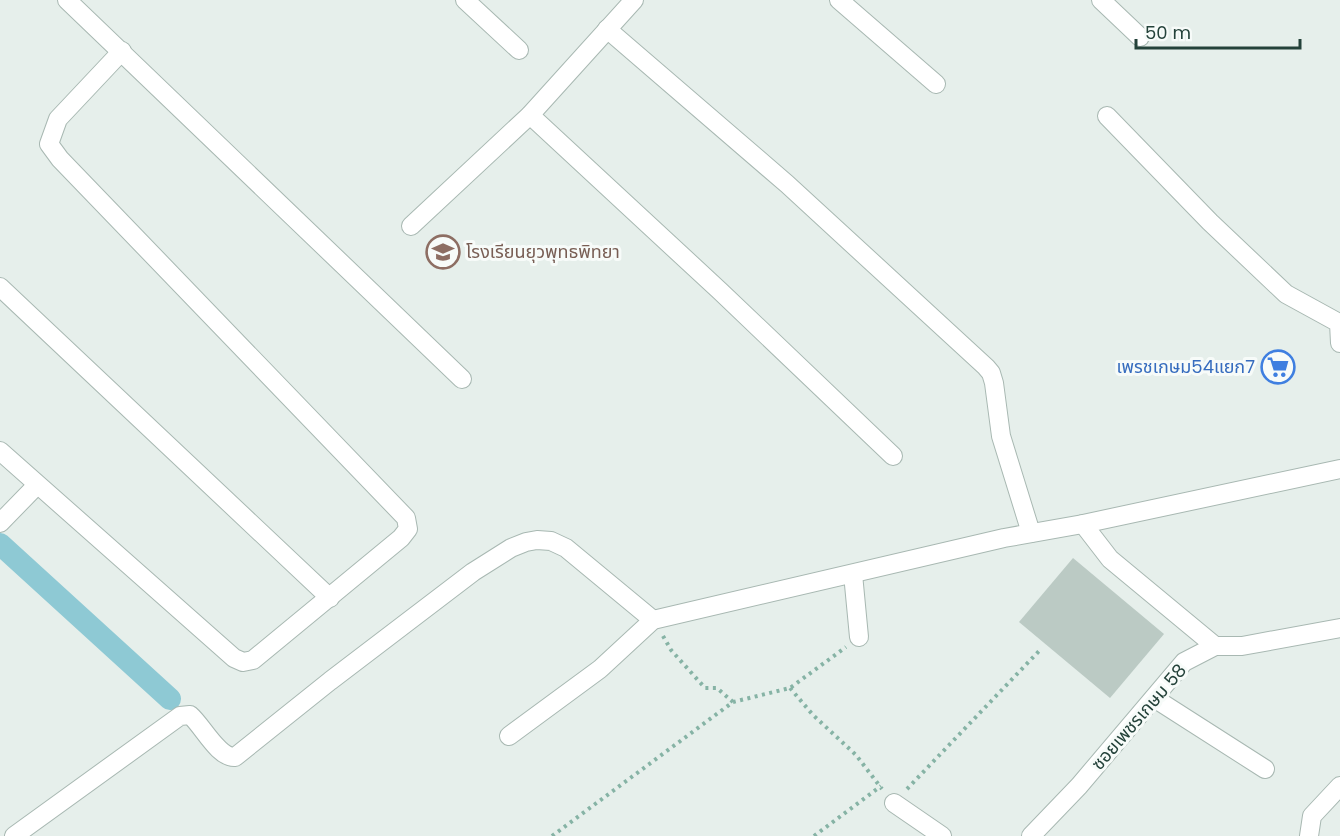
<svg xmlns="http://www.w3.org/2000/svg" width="1340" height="836" viewBox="0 0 1340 836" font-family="Poppins,'Noto Sans Thai',sans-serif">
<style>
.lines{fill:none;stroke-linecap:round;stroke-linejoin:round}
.canal{stroke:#8ec9d4;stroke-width:22}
.building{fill:#bbcac4}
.minor-casing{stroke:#a8b8b2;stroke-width:20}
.path{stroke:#86b3a5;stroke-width:4;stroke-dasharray:3 4.5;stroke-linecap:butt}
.minor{stroke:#fff;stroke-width:18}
.labels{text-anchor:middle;stroke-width:6;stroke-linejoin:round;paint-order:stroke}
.education-label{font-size:18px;fill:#785e54;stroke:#f7fbf9;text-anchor:start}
.shop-label{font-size:18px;fill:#366cbe;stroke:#f7fbf9;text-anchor:end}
.street-label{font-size:18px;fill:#24423a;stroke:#f7fbf9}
</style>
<rect width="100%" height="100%" fill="#e6efeb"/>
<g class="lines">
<!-- canal -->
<path class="canal" d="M0 544 170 699"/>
</g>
<!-- building -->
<path class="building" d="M1073 558 1164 634 1110 698 1019 622Z"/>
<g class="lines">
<defs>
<g id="minor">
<path d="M67 0 462 379"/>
<path d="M465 0 519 50"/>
<path d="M839 0 936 84"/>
<path d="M1101 0 1140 37"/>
<path d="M607 29 787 184 986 367 991 373 994 383 1001 436 1031 533"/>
<path d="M530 115 720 291 893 456"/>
<path d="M1107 116 1210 222 1286 294 1339 323 1340 343"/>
<path d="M411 226 530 115 634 0"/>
<path d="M0 287 330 598"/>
<path d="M0 451 234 658 243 662 253 660 401 538 408 529 406 518 60 159 49 144 58 119 122 51"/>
<path d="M0 523 37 485"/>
<path d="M1083 524 1110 559 1215 646"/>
<path d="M853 574 859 637"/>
<path d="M1154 698 1265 769"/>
<path d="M509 736 600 669 653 620 1004 538 1083 524 1340 469"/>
<path d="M894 803 942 836"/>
<path d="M14 836 180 716 190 715C203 726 218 758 235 757L330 681 473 572 511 548 526 542 537 540 551 541 566 548 653 620"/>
<path d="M1031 836 1079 786 1184 662 1215 646H1242L1340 628"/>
<path d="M1309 836 1312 816 1340 786"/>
</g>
</defs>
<!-- minor casing -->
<use href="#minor" class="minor-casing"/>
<!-- path -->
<g class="path">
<path d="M663 636 671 650 705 688H717L733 702"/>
<path d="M790 688 813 715 856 755 882 789"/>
<path d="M907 789 1040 650"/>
<path d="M552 836 733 702 790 688 846 647"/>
<path d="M814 836 881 786"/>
</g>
<!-- minor -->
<use href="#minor" class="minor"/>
</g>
<!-- icons -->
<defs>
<symbol id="school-ring" viewBox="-11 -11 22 22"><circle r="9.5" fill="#f7fbf9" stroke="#8d6e63" stroke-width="1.5"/><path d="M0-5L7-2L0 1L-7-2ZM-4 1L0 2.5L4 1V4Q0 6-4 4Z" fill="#8d6e63"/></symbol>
<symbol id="supermarket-ring" viewBox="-11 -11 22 22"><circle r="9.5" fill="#f7fbf9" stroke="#3f7fe0" stroke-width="1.5"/><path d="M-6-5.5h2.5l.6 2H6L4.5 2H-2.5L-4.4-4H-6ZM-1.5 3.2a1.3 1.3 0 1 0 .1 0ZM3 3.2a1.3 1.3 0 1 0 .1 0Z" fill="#3f7fe0"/></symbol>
</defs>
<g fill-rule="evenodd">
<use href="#school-ring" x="424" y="233" width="38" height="38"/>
<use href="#supermarket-ring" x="1259" y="348" width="38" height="38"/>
</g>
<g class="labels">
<!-- education labels -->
<g class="education-label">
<text x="466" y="258">โรงเรียนยุวพุทธพิทยา</text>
</g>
<!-- shop labels -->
<g class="shop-label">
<text x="1255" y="373">เพรชเกษม54แยก7</text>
</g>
<!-- street labels -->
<g class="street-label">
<text transform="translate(1139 717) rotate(-49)" y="6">ซอยเพชรเกษม 58</text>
</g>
</g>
<!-- scale -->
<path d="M1136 39v9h164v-9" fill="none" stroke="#24423a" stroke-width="3"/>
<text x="1145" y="39" font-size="18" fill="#24423a" stroke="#f7fbf9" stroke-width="4.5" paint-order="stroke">50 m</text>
</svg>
